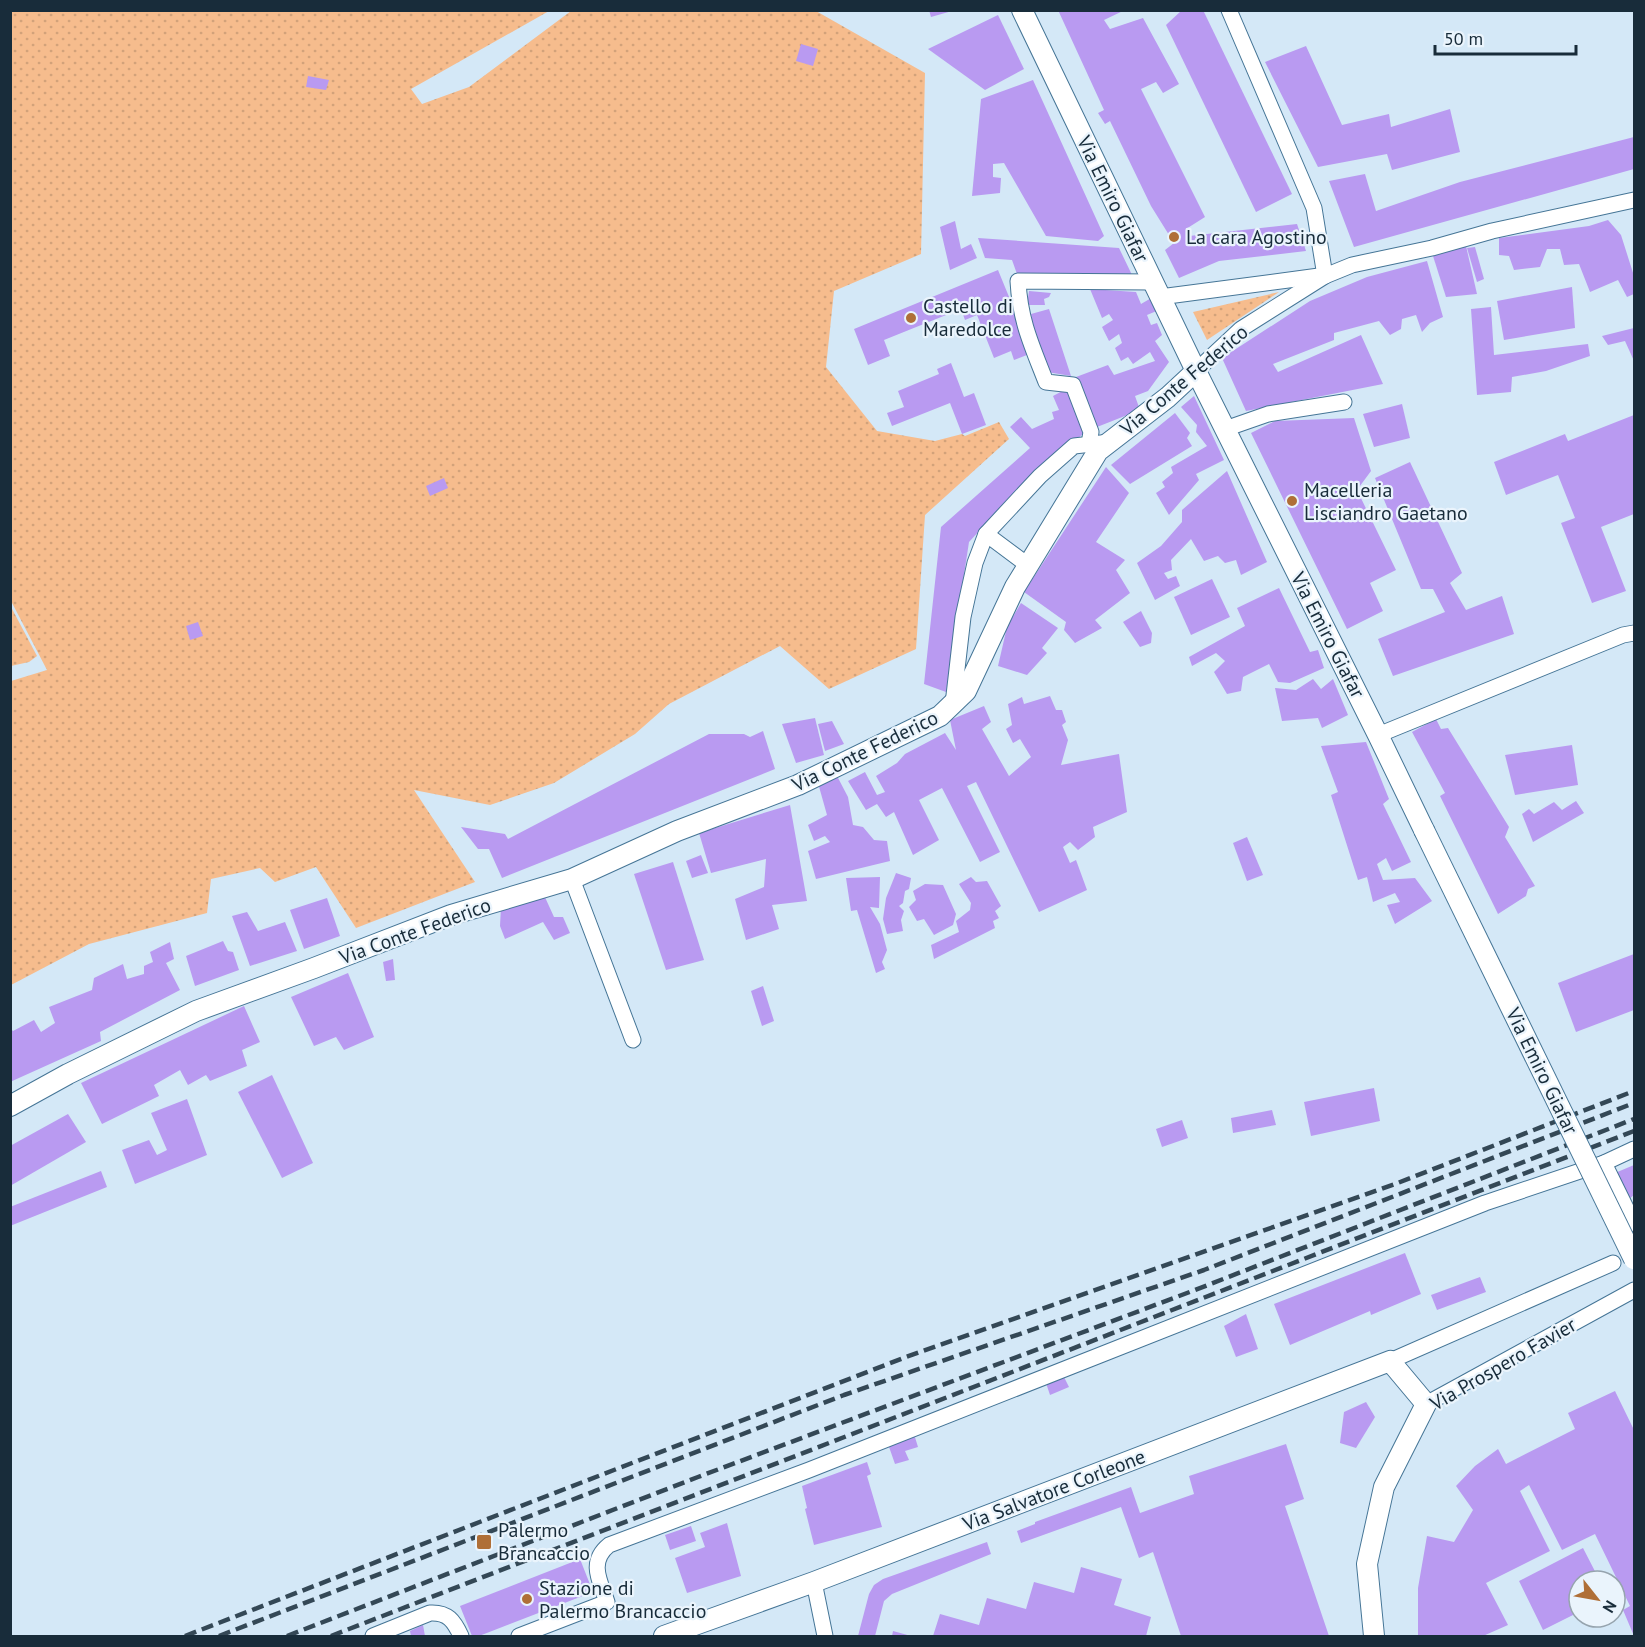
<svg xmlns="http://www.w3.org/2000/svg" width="1645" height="1647" viewBox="0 0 1645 1647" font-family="'PT Sans',sans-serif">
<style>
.green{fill:url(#green-dots)}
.building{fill:#b99af1}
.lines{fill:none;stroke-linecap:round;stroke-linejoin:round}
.minor-casing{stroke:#457596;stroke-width:17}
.tertiary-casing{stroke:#457596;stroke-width:22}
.minor{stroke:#fff;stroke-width:15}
.tertiary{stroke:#fff;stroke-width:20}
.rail{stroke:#344856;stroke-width:4.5;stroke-dasharray:12 6;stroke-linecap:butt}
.tertiary-bridge-casing{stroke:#457596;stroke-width:22;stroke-linecap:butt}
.tertiary-bridge{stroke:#fff;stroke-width:20}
.poi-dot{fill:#af6f37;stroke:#eaf4fc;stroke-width:2}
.labels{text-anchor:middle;stroke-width:4.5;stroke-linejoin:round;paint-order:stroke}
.street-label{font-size:20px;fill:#182c3a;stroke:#eaf4fc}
.poi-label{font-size:20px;fill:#182c3a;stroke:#eaf4fc;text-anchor:start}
</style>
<defs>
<pattern id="green-dots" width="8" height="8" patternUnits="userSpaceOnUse" patternTransform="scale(1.5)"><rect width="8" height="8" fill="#f6bc8d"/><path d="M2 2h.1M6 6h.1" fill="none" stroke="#d2a27a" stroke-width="1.8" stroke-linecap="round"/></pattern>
</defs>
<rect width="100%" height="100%" fill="#d4e8f7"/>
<!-- green -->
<g class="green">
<path d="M11 11H549L411 89 422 104 469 87 571 11H816L925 73 921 254 834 291 826 367 877 431 935 441 962 434 965 436 999 422 1009 439 925 515 916 649 829 689 780 646 669 704 635 734 554 783 490 805 414 790 475 882 356 928 316 867 275 882 260 868 211 879 207 913 89 944 11 985V681L47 670 11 601Z"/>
<path d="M1279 292 1207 340 1193 312Z"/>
<path d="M10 605 37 656 29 662 11 666Z"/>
</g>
<!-- building -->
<g class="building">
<path d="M929 10H951L952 11 931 17Z"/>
<path d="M1058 10H1125L1104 20 1110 29 1143 18 1179 84 1163 93 1156 82 1141 89 1205 217 1186 229 1189 236 1297 224 1306 251 1219 261 1179 278 1165 250 1174 243 1151 206 1110 121 1105 124 1098 113 1104 110Z"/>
<path d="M1182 10H1203L1292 194 1256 212 1166 25Z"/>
<path d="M998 15 1024 69 985 90 928 49Z"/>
<path d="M801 44 818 49 813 66 796 61Z"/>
<path d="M1306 46 1342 125 1389 114 1391 127 1450 109 1460 152 1392 170 1387 154 1318 167 1265 62Z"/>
<path d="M308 76 329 80 326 90 306 87Z"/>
<path d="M1033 80 1104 236 1098 241 1046 236 1004 163 993 164V177L1001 178 1000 193 972 196 981 99Z"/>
<path d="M1634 137V169L1354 247 1329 181 1365 174 1376 211 1460 182Z"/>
<path d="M1608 220 1621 235 1634 276V294L1627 297 1618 280 1590 292 1579 264 1564 265 1560 249H1547L1540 267 1514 270 1509 256 1499 255V238L1589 226Z"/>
<path d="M955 221 961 249 971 244 977 258 950 270 940 227Z"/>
<path d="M978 238 1119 248 1133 277 1017 274 1012 260 985 258Z"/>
<path d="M1466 246 1477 294 1446 297 1433 256Z"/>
<path d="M1475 247 1484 279 1477 282 1467 248Z"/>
<path d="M1427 261 1443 317 1430 323 1422 332 1416 315 1402 319 1401 329 1390 335 1379 321 1334 333V340L1273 364 1278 372 1361 335 1383 384 1246 411 1222 358 1310 301 1367 277Z"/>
<path d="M998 270 1032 353 1014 360 1011 351 994 358 977 315 965 320 961 309 884 340 890 356 868 365 854 329Z"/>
<path d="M1572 287 1575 328 1504 340 1497 301Z"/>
<path d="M1090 289 1136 292 1141 304 1153 297 1159 310 1147 315 1151 325 1157 323 1162 335 1155 341 1169 362 1148 391 1135 396 1140 410 1092 429 1076 377 1108 365 1114 375 1155 361 1150 352 1133 364 1128 357 1121 361 1115 348 1122 343 1119 334 1109 341 1102 327 1113 320 1109 314 1102 318Z"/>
<path d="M1029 291 1051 293 1049 297 1044 299 1045 305H1027Z"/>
<path d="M1491 307 1494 355 1588 344 1590 356 1546 371 1512 377 1511 392 1477 395 1471 309Z"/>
<path d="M1049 309 1071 376 1047 372 1028 324 1032 319 1031 314Z"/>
<path d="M1634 328V361L1625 341 1608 345 1602 336Z"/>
<path d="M951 363 964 397 974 393 986 425 962 434 950 403 892 426 887 413 904 407 898 391 939 374 937 369Z"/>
<path d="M1070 387 1086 431 995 514 969 542 946 692 924 684 941 527 1030 448 1010 427 1021 417 1032 429 1054 419 1052 412 1059 410 1053 396Z"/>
<path d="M1194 396 1224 460 1196 474 1199 480 1169 515 1156 493 1165 487 1162 482 1173 473 1171 467 1207 446 1196 432 1197 425 1181 407Z"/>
<path d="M1402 404 1410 438 1374 447 1363 414Z"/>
<path d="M1175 413 1190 433 1187 438 1192 446 1130 484 1111 465Z"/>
<path d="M1634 415V514L1601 527 1626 591 1592 603 1561 523 1575 518 1558 475 1506 495 1494 462 1565 434 1568 441Z"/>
<path d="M1354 418 1371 471 1357 490 1396 570 1370 583 1383 611 1347 629 1251 433 1275 421Z"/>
<path d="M1410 462 1462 573 1450 583 1466 610 1502 596 1514 634 1393 676 1378 639 1445 612 1433 589H1421L1375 478Z"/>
<path d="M1106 467 1129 493 1096 542 1125 560 1116 570 1130 593 1095 620 1102 628 1075 643 1064 630 1066 622 1024 592Z"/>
<path d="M1227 471 1267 562 1241 575 1236 560 1225 563 1218 556 1204 561 1191 539 1171 560 1172 570 1164 573 1168 579 1176 576 1180 586 1155 600 1137 563 1161 546 1182 522V510Z"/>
<path d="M444 478 448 488 430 496 426 486Z"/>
<path d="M1212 579 1230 617 1191 635 1174 597Z"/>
<path d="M1279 588 1310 652 1318 650 1324 668 1290 683 1278 682 1269 664 1243 677 1241 691 1227 694 1214 672 1225 661 1216 653 1192 666 1189 657 1245 626 1237 608Z"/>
<path d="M1021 603 1058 628 1042 648 1047 653 1027 675 998 666 1007 627Z"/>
<path d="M1141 611 1152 633 1151 643 1140 647 1123 622Z"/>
<path d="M198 622 203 636 190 640 186 626Z"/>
<path d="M1313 679 1321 689 1333 679 1348 715 1322 728 1318 718 1282 721 1275 688 1296 690Z"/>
<path d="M1050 696 1056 710H1062L1066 722 1062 725 1068 740 1061 765 1119 754 1127 812 1093 827 1095 837 1078 850 1070 842 1063 847 1070 863 1076 860 1087 890 1039 912 976 782 967 786 1000 852 980 862 942 788 919 800 939 840 913 855 894 812 886 817 877 804 866 810 848 781 865 772 877 795 885 792 876 776 897 763 905 754 945 733 956 750 950 720 984 706 991 722 982 729 1009 776 1031 757 1020 739 1013 743 1006 729 1012 725 1008 704 1022 697 1024 704Z"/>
<path d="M815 718 824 755 796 763 782 724Z"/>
<path d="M1436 719 1441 729 1448 728 1509 827 1505 837 1535 886 1528 889 1526 896 1498 914 1440 796 1445 793 1412 732Z"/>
<path d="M832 721 844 744 825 751 818 724Z"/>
<path d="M763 731 775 769 502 878 489 849H478L461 827 505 834 508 839 709 734H744L750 737Z"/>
<path d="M1366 742 1389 799 1383 804 1411 862 1392 871 1386 858 1377 864 1383 880 1415 878 1432 901 1395 924 1387 905 1400 902 1395 893 1373 902 1367 877 1358 880 1331 795 1338 792 1321 746Z"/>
<path d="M1572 745 1578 785 1515 795 1505 755Z"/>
<path d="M837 776 848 797 853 825 863 827 874 840 887 841 890 861 816 879 808 851 830 842 825 836 814 841 808 825 827 815 818 783Z"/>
<path d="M1576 801 1584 813 1533 842 1522 814 1529 809 1534 814 1554 802 1562 810Z"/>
<path d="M790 805 807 901 772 905 779 929 746 940 735 899 764 887 766 859 711 873 699 833Z"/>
<path d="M1247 837 1263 875 1247 881 1233 843Z"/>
<path d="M701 855 708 873 692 878 686 861Z"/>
<path d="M673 862 704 960 666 970 634 874Z"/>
<path d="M896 873 911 878 909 889 905 891 903 903 899 906 904 911 901 920 903 931 887 934 883 919 886 898Z"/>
<path d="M880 877 879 908 870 907 880 924 887 950 882 962 885 969 876 973 857 910 851 911 846 878Z"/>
<path d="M971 877 976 882 987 881 1001 906 995 911 999 918 993 921 995 928 934 959 931 945 959 932 956 921 970 910 971 903 959 884Z"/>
<path d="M925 884 943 885 956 914 953 925 934 935 924 919 917 921 909 907 916 900 913 891Z"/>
<path d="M544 895 554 917H563L570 933 554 940 543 922 505 939 500 926 501 907Z"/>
<path d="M327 898 340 936 304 949 290 910Z"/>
<path d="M247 912 258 931 285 922 297 951 250 966 232 916Z"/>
<path d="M223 941 228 951 233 952 239 970 195 986 186 956Z"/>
<path d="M170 942 174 959 166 963 180 990 100 1032 101 1041 10 1082V1028L13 1031 34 1020 41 1032 55 1023 49 1007 92 990 94 978 123 964 127 979 144 974V966L153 962 150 952Z"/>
<path d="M1634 954V1010L1576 1032 1558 983Z"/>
<path d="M393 959 395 980 386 981 383 962Z"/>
<path d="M348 973 374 1037 344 1050 336 1037 314 1046 291 997Z"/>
<path d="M763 986 774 1021 762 1026 751 991Z"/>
<path d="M244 1006 260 1042 242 1050 247 1066 210 1081 206 1075 188 1085 180 1070 154 1085 159 1096 102 1124 81 1083Z"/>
<path d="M272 1075 313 1163 282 1178 238 1092Z"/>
<path d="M1374 1088 1380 1121 1311 1136 1304 1102Z"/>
<path d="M187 1099 207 1155 135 1184 122 1150 149 1140 157 1155 167 1150 151 1113Z"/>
<path d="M1272 1110 1276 1125 1233 1133 1231 1118Z"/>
<path d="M68 1114 86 1142 10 1186V1146Z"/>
<path d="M1182 1120 1188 1138 1162 1147 1156 1129Z"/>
<path d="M1634 1165V1195L1629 1199 1615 1173Z"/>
<path d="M101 1171 107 1187 10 1226V1207Z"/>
<path d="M1405 1253 1421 1294 1371 1315 1370 1311 1290 1345 1274 1304Z"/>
<path d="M1480 1277 1486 1292 1437 1310 1431 1295Z"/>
<path d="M1246 1314 1258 1349 1236 1357 1224 1326Z"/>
<path d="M1064 1377 1069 1387 1050 1395 1046 1383Z"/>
<path d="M1615 1391 1634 1430V1636L1623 1610 1630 1606 1595 1534 1562 1550 1529 1485 1520 1491 1550 1551 1486 1583 1508 1625 1483 1636H1418V1588L1427 1536 1454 1542 1473 1510 1456 1486 1475 1466 1498 1449 1506 1464 1575 1429 1568 1413Z"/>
<path d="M1366 1402 1375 1417 1356 1448 1340 1443 1344 1412Z"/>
<path d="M914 1434 918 1447 905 1451 909 1460 895 1464 888 1444Z"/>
<path d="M1286 1444 1304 1499 1285 1506 1329 1636H1181L1153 1552 1139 1558 1121 1507 1021 1543 1017 1531 1035 1524V1522L1131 1487 1140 1513 1194 1494 1189 1476Z"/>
<path d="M867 1462 871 1474 867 1476 882 1527 814 1545 805 1509 807 1508 802 1486Z"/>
<path d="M727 1523 741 1576 687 1593 675 1558 705 1547 700 1533Z"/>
<path d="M691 1526 696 1541 670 1550 665 1535Z"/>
<path d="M987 1542 991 1554 892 1594 884 1601 875 1636H858L869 1594 874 1585 883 1579Z"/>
<path d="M1583 1548 1600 1581H1579V1612L1543 1630 1519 1581Z"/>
<path d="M580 1559 593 1592 479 1636H472L460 1606Z"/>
<path d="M1081 1567 1122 1579 1114 1605 1151 1617 1146 1636H933L940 1614 979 1625 987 1598 1026 1609 1034 1582 1074 1593Z"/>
<path d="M423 1625 425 1636H411L410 1631Z"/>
<path d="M893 1631 911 1636H892Z"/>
</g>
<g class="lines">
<defs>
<g id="minor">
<path d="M1229 10 1314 208 1325 276"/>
<path d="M1160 297 1319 276"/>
<path d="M1196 371 1241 329 1325 276 1352 265 1432 248 1492 231 1634 200"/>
<path d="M1225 429 1268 414 1344 402"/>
<path d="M1089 444 1091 432 1073 385 1046 382C1032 346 1020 321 1018 281L1153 282"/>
<path d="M986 534 1029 566"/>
<path d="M953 704 963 617 975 563 986 534 1040 476 1074 446 1110 442"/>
<path d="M1378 735 1623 635 1634 633"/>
<path d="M572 879 633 1040"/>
<path d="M1604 1163 1634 1224"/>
<path d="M1390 1361 1613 1263"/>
<path d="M1426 1404 1634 1290"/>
<path d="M814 1582 825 1636"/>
<path d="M373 1636 430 1613C448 1612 454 1621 461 1636"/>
<path d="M519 1636 607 1602C600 1581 588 1562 609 1545L809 1470 1485 1203 1604 1163 1634 1149"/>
</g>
<g id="tertiary">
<path d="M1022 10 1196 371 1378 735 1424 830"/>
<path d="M10 1106 68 1074 196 1011 314 968 451 915 572 879 677 831 798 785 940 716 966 691 1015 587 1098 451 1168 397 1196 371"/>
<path d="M664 1636 814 1582 1390 1361 1426 1404 1384 1487 1367 1564 1374 1636"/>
</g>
</defs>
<!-- minor casing -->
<use href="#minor" class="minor-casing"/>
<!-- tertiary casing -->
<use href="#tertiary" class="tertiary-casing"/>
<!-- minor -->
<use href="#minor" class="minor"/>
<!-- tertiary -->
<use href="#tertiary" class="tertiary"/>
<!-- rail -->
<g class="rail">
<path d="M185 1636 906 1357 1395 1184 1634 1091"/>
<path d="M219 1636 844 1395 1204 1270 1634 1103"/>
<path d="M287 1636 698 1477 1195 1290 1634 1119"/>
<path d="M331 1636 1634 1131"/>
</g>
<defs>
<path id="tertiary-bridge" d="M1424 830 1634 1259"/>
</defs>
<!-- tertiary-bridge casing -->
<use href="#tertiary-bridge" class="tertiary-bridge-casing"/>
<!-- tertiary-bridge -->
<use href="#tertiary-bridge" class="tertiary-bridge"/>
</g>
<!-- markers -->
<g class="poi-dot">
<circle cx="1174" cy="237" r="6"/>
<circle cx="911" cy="318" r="6"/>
<circle cx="1292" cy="501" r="6"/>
<rect x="476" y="1534" width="16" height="16" rx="3"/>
<circle cx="527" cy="1599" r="6"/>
</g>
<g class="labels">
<!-- street labels -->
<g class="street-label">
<text transform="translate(1113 199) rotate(64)" y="7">Via Emiro Giafar</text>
<text transform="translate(1184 380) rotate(-40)" y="7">Via Conte Federico</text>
<text transform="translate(1328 635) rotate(63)" y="7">Via Emiro Giafar</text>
<text transform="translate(865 751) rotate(-26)" y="7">Via Conte Federico</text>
<text transform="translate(415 931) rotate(-20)" y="7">Via Conte Federico</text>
<text transform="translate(1542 1071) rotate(64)" y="7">Via Emiro Giafar</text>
<text transform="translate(1503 1364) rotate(-30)" y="7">Via Prospero Favier</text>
<text transform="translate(1054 1490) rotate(-21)" y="7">Via Salvatore Corleone</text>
</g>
<!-- poi labels -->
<g class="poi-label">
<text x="1186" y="244">La cara Agostino</text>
<text x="923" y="313">Castello di<tspan x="923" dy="23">Maredolce</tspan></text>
<text x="1304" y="497">Macelleria<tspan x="1304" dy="23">Lisciandro Gaetano</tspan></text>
<text x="498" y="1537">Palermo<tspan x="498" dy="23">Brancaccio</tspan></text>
<text x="539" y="1595">Stazione di<tspan x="539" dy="23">Palermo Brancaccio</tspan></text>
</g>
</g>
<!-- border -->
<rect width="1645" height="1647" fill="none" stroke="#182c3a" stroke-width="24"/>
<!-- north arrow -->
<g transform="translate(1597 1599) rotate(121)"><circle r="28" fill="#eaf4fc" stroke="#96a4ae" stroke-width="1.5"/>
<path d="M0-4.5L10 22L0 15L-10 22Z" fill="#af6f37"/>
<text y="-9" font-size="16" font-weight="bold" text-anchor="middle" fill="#182c3a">N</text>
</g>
<!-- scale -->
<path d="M1435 45v9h141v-9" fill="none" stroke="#182c3a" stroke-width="3"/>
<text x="1444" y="45" font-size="18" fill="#182c3a" stroke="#eaf4fc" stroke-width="4.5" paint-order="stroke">50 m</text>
</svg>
